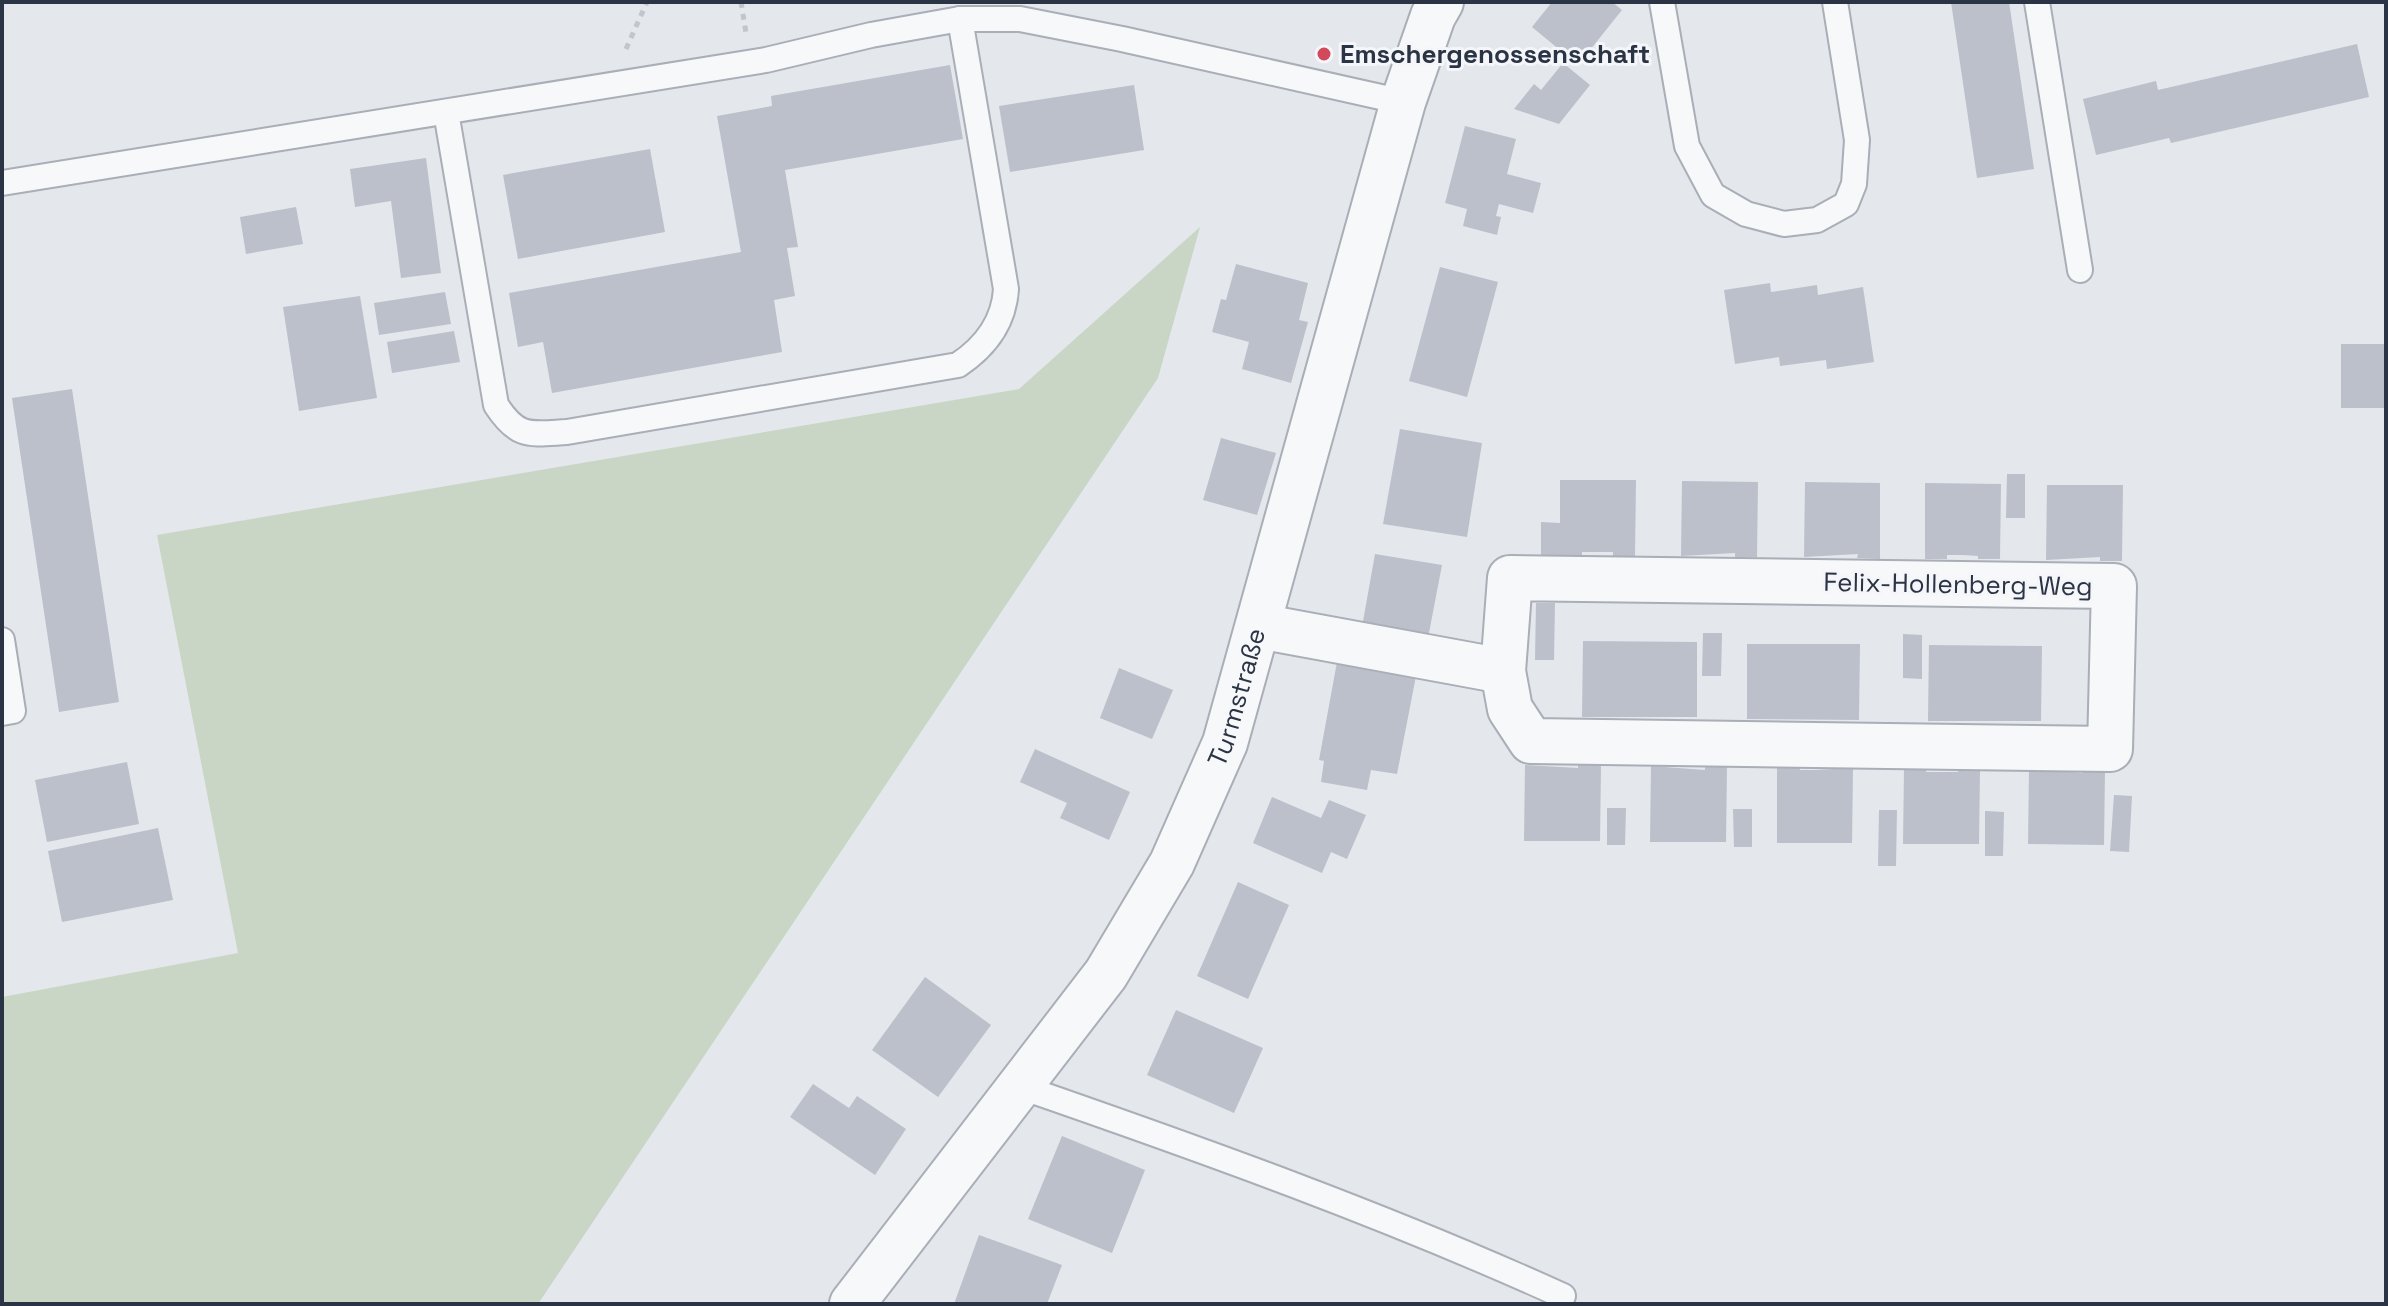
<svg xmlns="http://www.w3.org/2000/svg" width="2388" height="1306" viewBox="0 0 2388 1306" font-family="'Space Grotesk',sans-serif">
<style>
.green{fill:#c9d6c5}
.building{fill:#bbc0ca}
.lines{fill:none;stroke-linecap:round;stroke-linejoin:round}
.service-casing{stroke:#a9aeb7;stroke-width:28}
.minor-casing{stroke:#a9aeb7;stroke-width:48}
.path{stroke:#c2c5cb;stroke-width:5;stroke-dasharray:6 6;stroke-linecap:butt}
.service{stroke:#f7f8fa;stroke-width:24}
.minor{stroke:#f7f8fa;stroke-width:44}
.poi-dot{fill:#d1495b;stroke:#f4f6f9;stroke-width:3}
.labels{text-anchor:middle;stroke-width:6;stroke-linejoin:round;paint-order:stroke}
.poi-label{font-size:26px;font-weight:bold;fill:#2b3445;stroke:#f4f6f9;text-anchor:start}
.street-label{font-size:26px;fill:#2b3445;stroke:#f4f6f9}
</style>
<rect width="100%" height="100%" fill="#e4e7ec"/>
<!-- green -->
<path class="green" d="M1200 227 1158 378 538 1304H2V997L238 953 157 535 1019 389Z"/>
<!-- building -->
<g class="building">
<path d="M1552 2H1612L1622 10 1578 65 1532 27Z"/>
<path d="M1951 2H2009L2034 169 1977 178Z"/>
<path d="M2357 44 2369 97 2171 143 2169 138 2096 155 2083 99 2156 81 2158 90Z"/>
<path d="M1563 63 1590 85 1559 124 1514 109 1534 84 1541 90Z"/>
<path d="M950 65 963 139 785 170 798 247 787 248 795 296 774 300 782 352 552 393 543 342 518 347 509 293 741 252 717 116 772 106 771 96Z"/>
<path d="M1134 85 1144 150 1010 172 999 106Z"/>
<path d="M1465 126 1516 139 1507 174 1541 183 1533 213 1499 204 1496 216 1501 217 1497 235 1463 226 1467 209 1445 203Z"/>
<path d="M650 149 665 232 518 259 503 175Z"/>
<path d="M426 158 441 273 401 278 391 201 355 207 350 169Z"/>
<path d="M296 207 303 244 246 254 240 217Z"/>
<path d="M1236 264 1308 283 1299 320 1308 322 1291 383 1242 369 1249 342 1212 332 1221 299 1226 300Z"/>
<path d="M1440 267 1498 282 1467 397 1409 381Z"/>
<path d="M1770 283 1771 292 1817 285 1818 295 1863 287 1874 362 1827 369 1826 360 1780 366 1779 357 1735 364 1724 290Z"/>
<path d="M445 292 451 324 379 335 374 303Z"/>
<path d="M360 296 377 398 299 411 283 307Z"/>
<path d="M454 331 460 362 392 373 387 342Z"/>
<rect x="2341" y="344" width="45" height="64"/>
<path d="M72 389 119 702 59 712 12 398Z"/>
<path d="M1400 429 1482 443 1467 537 1383 524Z"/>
<path d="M1221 438 1276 453 1257 515 1203 500Z"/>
<path d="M2007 474H2025V518H2006Z"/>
<path d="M1560 480H1636L1635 556H1613V552H1582V555L1541 556V522L1560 523Z"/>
<path d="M1682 481 1758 482 1757 557H1735V553L1681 556Z"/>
<path d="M1805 482 1880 483V559L1857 558 1858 554 1804 557Z"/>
<path d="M1925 483 2001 484 2000 559H1978V556L1963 555H1947V559H1925Z"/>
<path d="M2047 485H2123L2122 561H2100V557L2046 560Z"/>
<path d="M1375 554 1442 565 1428 638 1362 627Z"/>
<path d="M1536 603H1555L1554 660H1535Z"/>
<path d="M1703 633H1722L1721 676H1702Z"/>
<path d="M1903 634 1922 635V679L1903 678Z"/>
<path d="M1583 641 1697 642V717H1582Z"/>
<path d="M1747 644H1860L1859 720 1747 719Z"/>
<path d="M1929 645 2042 646 2041 721H1928Z"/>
<path d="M1337 662 1416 676 1397 774 1371 770 1367 790 1321 782 1324 761 1319 760Z"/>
<path d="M1119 668 1173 690 1152 739 1100 718Z"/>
<path d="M1035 749 1130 792 1109 840 1060 818 1067 803 1020 782Z"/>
<path d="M127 762 139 824 47 842 35 780Z"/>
<path d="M1525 765 1578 768V765H1601L1600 841H1524Z"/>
<path d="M1651 766 1705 770V767H1727L1726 842H1650Z"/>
<path d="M1777 767H1800V770H1815L1853 768 1852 843H1777Z"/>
<path d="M1927 768 1926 772H1958V769H1980L1979 844H1903L1904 769Z"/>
<path d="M2029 769 2083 773V770H2105L2104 845 2028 844Z"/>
<path d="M2114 795 2132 796 2129 852 2110 851Z"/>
<path d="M1272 797 1321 818 1329 800 1366 815 1347 859 1331 852 1322 873 1253 843Z"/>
<path d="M1607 808H1626L1625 845H1607Z"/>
<path d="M1733 809H1752V847H1734Z"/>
<path d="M1879 810H1897L1896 866H1878Z"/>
<path d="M1985 811 2004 812 2003 856H1985Z"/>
<path d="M158 828 173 900 62 922 48 851Z"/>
<path d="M1238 882 1289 905 1248 999 1197 976Z"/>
<path d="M925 977 991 1025 938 1097 872 1050Z"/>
<path d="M1176 1010 1263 1048 1234 1113 1147 1075Z"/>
<path d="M813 1084 849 1108 857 1096 906 1129 875 1175 790 1117Z"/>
<path d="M1062 1136 1145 1170 1112 1253 1028 1219Z"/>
<path d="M979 1235 1062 1265 1047 1304H954Z"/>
</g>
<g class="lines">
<defs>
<g id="service">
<path d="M1662 2 1687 146 1713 195 1746 214 1784 224 1817 220 1846 204 1854 184 1857 140 1835 2"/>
<path d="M2037 2 2080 270"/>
<path d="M446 112 496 405C518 439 530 434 567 432L958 365C985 347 1004 322 1006 289L960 19"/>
<path d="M2 183 766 60 871 35 960 19H1020L1122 39 1403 102"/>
<path d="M2 640 13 711 2 713"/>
<path d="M1021 1087C1203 1150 1387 1216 1563 1296"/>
</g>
<g id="minor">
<path d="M1510 578 2114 586 2110 749 1531 741 1510 709 1503 671Z"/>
<path d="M1258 626 1503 671"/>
<path id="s1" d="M852 1304 1106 974 1172 863 1225 743 1403 102 1433 16 1441 2"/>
</g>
</defs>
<!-- service casing -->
<use href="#service" class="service-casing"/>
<!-- minor casing -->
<use href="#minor" class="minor-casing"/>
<!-- path -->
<g class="path">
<path d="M741 2 746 33"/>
<path d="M626 49 647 2"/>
</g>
<!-- service -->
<use href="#service" class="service"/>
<!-- minor -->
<use href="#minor" class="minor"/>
</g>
<!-- markers -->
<circle class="poi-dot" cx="1324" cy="54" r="8"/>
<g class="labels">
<!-- poi labels -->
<g class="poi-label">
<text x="1340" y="63">Emschergenossenschaft</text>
</g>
<!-- street labels -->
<g class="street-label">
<text transform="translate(1958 584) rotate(1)" y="9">Felix-Hollenberg-Weg</text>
<text dy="9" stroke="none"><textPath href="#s1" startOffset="724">Turmstraße</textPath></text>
</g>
</g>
<!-- border -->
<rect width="2388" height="1306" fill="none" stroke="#2b3445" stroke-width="8"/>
</svg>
